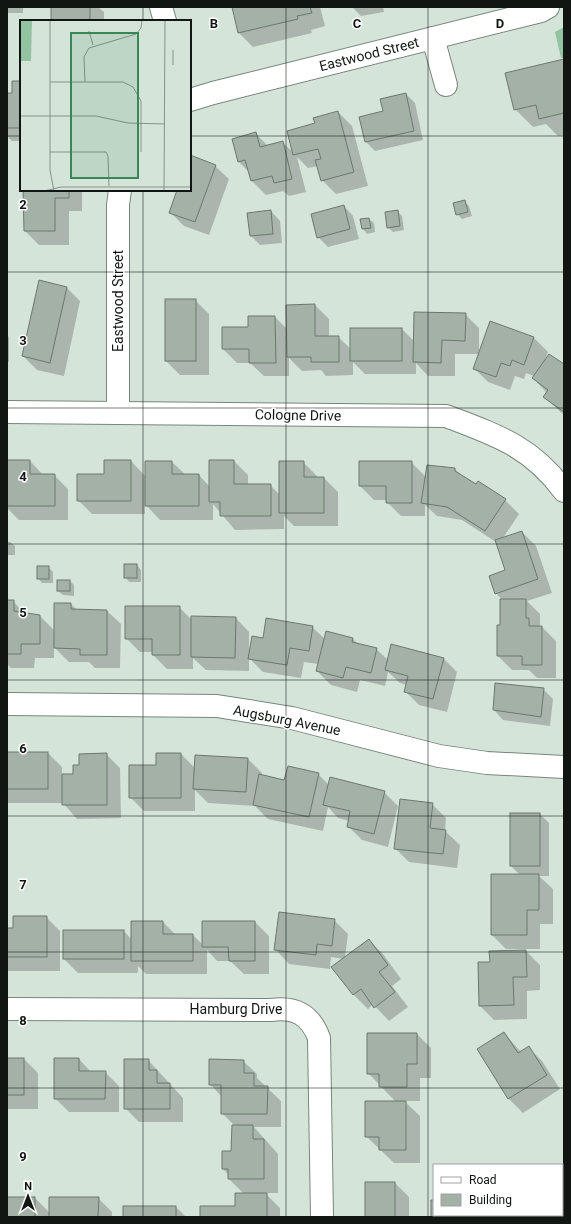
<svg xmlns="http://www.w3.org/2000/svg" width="571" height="1224" viewBox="0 0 571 1224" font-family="Roboto,sans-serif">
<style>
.green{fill:#93c4a2}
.shadow{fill:#0003}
.building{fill:#a3b1a7;stroke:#6b786e}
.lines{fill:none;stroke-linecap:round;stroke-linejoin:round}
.minor-casing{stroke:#78867c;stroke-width:24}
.minor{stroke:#fff;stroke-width:22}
.grid{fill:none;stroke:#111612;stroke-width:1;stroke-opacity:0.55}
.labels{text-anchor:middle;stroke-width:3;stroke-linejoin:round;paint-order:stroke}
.street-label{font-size:14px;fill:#111612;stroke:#fff}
.inset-road{fill:none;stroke:#879289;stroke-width:1}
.view{fill:#388757;fill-opacity:0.15;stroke:#388757;stroke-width:2}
.inset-edge{fill:none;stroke:#111612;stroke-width:2}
.grid-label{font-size:13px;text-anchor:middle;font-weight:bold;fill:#111612;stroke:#fff;stroke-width:3;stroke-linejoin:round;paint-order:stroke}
</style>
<rect width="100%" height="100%" fill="#d5e4d9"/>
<!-- green -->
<path class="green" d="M564 27V58H561L555 32Z"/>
<!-- shadow -->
<g class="shadow">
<rect x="7" y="7" width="16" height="6"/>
<path d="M52 7H98L104 12V21H52Z"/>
<path d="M233 7H320L325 26 311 30 312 33 253 47 239 33Z"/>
<path d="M352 7H383L384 12 361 16Z"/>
<path d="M564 60V135L558 136 546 124 533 127 515 109Z"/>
<path d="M21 82V141H12L7 136V94H13Z"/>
<path d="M406 94 415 103 423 140 375 151 365 141 384 112Z"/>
<path d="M338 112 352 126 368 186 336 194 322 180 318 166 308 168 297 157 306 192 289 196 283 191 266 195 252 181 249 172 239 162 256 134 268 146 282 142 294 153 316 124Z"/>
<path d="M190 158 215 166 229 179 209 235 184 226 170 212 178 190H190Z"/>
<path d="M24 190H82V211H69V245H39L25 231Z"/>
<path d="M465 202 469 206 472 216 462 219 457 214Z"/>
<path d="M344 206 353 216 359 239 328 247 318 237Z"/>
<path d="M271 211 280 221 282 243 260 245 251 236Z"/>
<path d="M397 211 402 216 404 230 393 232 388 227Z"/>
<path d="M369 219 374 223 375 232 367 234 363 229 361 220Z"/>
<path d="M66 287 80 301 64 376 37 370 23 356Z"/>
<path d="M195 300 209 314V375H180L166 361Z"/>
<path d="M315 305 329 319V337H338L351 349 402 329 415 342 465 314 479 328V354L534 338 548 352 545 360 564 365V415L544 397 547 393 533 378 534 376 526 373 524 379 515 376 510 390 488 382 474 368 479 354H455V376H428L416 363V374H365L353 362V375L326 376 321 370 302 371 289 358V376H264L250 363H237L223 349 249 328 275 317 288 330Z"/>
<path d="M7 335 9 337V362H7Z"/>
<path d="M7 461H30L43 475H54L68 489V520H19L7 508Z"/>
<path d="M131 461 146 477 172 462 186 475H199L210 487 234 461 248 475V485H270L280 495 303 462 317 476V478H324L338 492V526H294L284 516V529L235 530 213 504V520H160L145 504V514H92L78 500 105 475Z"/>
<path d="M411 462 426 477 455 469 464 478 505 500 519 514 503 538 522 532 536 546 552 593 527 601 540 614V627H542L556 641V678H537L529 670H512L498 656 502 600 496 593 506 571 496 542 462 520 437 516 425 505V516H401L387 502V500H374L360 486Z"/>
<path d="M7 542H10L15 546V555H7Z"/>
<path d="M137 565 141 570V582H129L125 577Z"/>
<path d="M48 567 53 572V583H42L38 578Z"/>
<path d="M70 581 74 585V596L63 595 58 591Z"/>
<path d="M7 601H13L25 614 40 616 55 631 71 604 77 610 107 611 121 624 120 668H95L89 662H69L54 647V658H35L34 668H11L7 664Z"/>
<path d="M179 607 192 620 236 618 249 632V649L264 639 312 627 325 639 352 638 358 644 376 649 388 660 443 658 457 672 447 712 419 705 405 691 407 685 400 683 388 672 385 686 360 680 357 692 331 685 317 671 318 664 304 662 301 678 263 672 249 658V671L206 670 193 658V669H167L153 655V652H140L126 638Z"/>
<path d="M543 689 553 699 550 726 503 720 494 710Z"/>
<path d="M7 753H48L62 767V775H74L80 766 106 754 120 768 121 818 77 819 63 803H7Z"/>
<path d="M157 754H181L195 768 248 759 262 773 261 776 285 781 318 774 329 785 384 792 398 806 388 847 362 840 348 826 349 821 338 818 328 807 323 831 268 819 255 806 208 803 195 790V811H144L130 797 157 766Z"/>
<path d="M432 804 446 818 445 831 460 845 457 868 409 862 395 848Z"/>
<path d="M511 814H540L549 823V876H539L553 889V924H540V949H506L492 935 520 875 511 866Z"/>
<path d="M46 917 60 931V971H7V929H14Z"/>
<path d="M334 920 348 934 345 957 369 940 383 954 401 979 392 986 408 1007 389 1021 373 1004 368 1009 354 995 333 967 344 959 331 957 330 969 289 964 276 950Z"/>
<path d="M163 922 176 935H193L203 945 255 922 269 936V974H244L230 961H217L207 950V974H146L138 966V973H78L64 959 124 931 132 940Z"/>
<path d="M526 951 540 965V990L527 991V1019L494 1020 480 1006 491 963Z"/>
<path d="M504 1033 521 1052 528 1047 542 1061 560 1089 523 1113 509 1099 478 1049Z"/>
<path d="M417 1034 431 1048V1078H420V1101H404L420 1116V1163H394L366 1136 396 1102 368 1073Z"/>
<path d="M7 1059H24L38 1073V1109H7Z"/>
<path d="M79 1059 91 1072H105L119 1086V1112H69L55 1098Z"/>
<path d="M148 1060 183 1098V1122H139L125 1108Z"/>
<path d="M243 1061 257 1074V1078L281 1101V1127H254L278 1154V1193H265L280 1208V1217H201L236 1207 244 1194 229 1179V1175L223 1169V1152H232L235 1126 222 1113V1097L210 1084Z"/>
<path d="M395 1183 409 1197V1217H366Z"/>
<path d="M7 1198H35L50 1213 98 1198 112 1212V1217H7Z"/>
<path d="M434 1201V1215H494V1217H432Z"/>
<path d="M176 1207 186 1217H124Z"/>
<rect x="496" y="1215" width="59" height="2"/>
</g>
<!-- building -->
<g class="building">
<rect x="51" y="7" width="39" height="14"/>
<path d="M232 7H310L312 13 297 16 298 19 238 33Z"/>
<path d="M564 59V113L539 119 536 105 514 110 505 73Z"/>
<path d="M12 81H21V128H7V93H12Z"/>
<path d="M406 93 414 131 365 142 359 117 383 111 380 99Z"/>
<path d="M338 111 354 172 321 181 315 160 321 159 318 149 293 155 287 131 315 123 313 118Z"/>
<path d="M256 132 260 147 283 141 292 179 274 183 272 176 251 181 245 160 238 162 232 139Z"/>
<path d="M190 155 216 165 195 222 169 213 177 190H190Z"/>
<path d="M23 190H69V198H55V231H24Z"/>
<path d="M465 200 468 212 456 215 453 203Z"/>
<path d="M344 205 350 229 317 238 311 214Z"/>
<path d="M271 210 273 234 250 236 247 213Z"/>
<path d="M398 210 400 226 387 228 385 212Z"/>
<path d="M369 218 371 228 362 229 360 219Z"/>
<path d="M39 280 67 287 50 363 22 356Z"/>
<rect x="165" y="299" width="31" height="62"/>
<path d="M315 304V336H339V362H311V357H287L286 305Z"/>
<path d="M414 312 466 313 465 341 442 340 441 363 413 362Z"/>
<path d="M248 316H275L276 363H249V349H222V327H248Z"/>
<path d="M490 321 534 337 524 365 512 360 510 366 501 363 496 377 473 369Z"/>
<rect x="350" y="328" width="52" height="33"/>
<path d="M549 354 564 364V412L543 397 548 390 532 378Z"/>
<path d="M7 460H30V474H55V506H7Z"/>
<path d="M104 460H131V501H77V474H104Z"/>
<path d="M209 460H234V484H271V516H220V502H209Z"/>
<path d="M145 461H172V474H199V506H145Z"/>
<path d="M279 461H304V477H324V513H279Z"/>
<path d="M359 461H412V503H386V486H359Z"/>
<path d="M427 465 455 468V471L476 484 478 481 506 499 485 531 447 507 421 503Z"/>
<path d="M522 531 538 579 495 594 489 576 505 570 495 540Z"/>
<rect x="124" y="564" width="13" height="14"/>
<rect x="37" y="566" width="12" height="13"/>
<rect x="57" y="580" width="13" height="11"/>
<path d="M500 599H526V618H529V626H542V665H522V656H497V625H500Z"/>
<path d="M7 600H14V611L40 615V644H21V654H7Z"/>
<path d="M54 603H71V609L107 610V655H80V649L54 648Z"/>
<path d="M125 606H180V655H152V639H125Z"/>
<path d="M191 616 236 617 235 658 191 657Z"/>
<path d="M266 618 313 626 309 651 290 648 287 665 248 659 252 636 263 638Z"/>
<path d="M326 631 353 638 352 642 377 648 371 673 346 667 343 678 316 671Z"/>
<path d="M391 644 444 658 433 699 404 692 408 676 385 670Z"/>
<path d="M495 683 544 688 541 717 493 710Z"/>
<rect x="7" y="752" width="41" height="37"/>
<path d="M107 753V805H62V774H73V765H79V754Z"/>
<path d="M156 753H181V798H129V765H156Z"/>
<path d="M195 755 248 758 246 792 193 789Z"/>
<path d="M288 766 319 773 309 817 253 805 259 774 284 780Z"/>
<path d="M330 777 385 791 374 834 347 827 350 811 323 805Z"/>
<path d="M400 799 433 803 430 828 446 830 443 854 394 849Z"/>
<rect x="510" y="813" width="30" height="53"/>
<path d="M491 874H539V910H527V935H491Z"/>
<path d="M279 912 335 919 332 946 317 944 316 955 274 950Z"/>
<path d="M13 916H47V957H7V928H13Z"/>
<path d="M131 921H163V934H193V961H131Z"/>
<path d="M202 921H255V961H229L228 947H202Z"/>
<rect x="63" y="930" width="61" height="29"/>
<path d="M369 939 388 965 379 972 395 992 374 1008 361 989 353 995 331 967Z"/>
<path d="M526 950 527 977H513L514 1005 479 1006 478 962H490L489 951Z"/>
<path d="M504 1032 518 1053 529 1046 547 1075 508 1099 477 1049Z"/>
<path d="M367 1033H417V1064H407V1087H379V1074H367Z"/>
<rect x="7" y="1058" width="17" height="37"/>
<path d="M54 1058H79V1071H106L105 1099H54Z"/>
<path d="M124 1059H149V1070H157V1083H170V1109H124Z"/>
<path d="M209 1059 244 1060V1073H254V1086H268L267 1114H221V1085H209Z"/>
<path d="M365 1101H406V1150H379V1137H365Z"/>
<path d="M232 1125H253V1139H264V1179H228V1169H222V1151H231Z"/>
<rect x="365" y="1182" width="30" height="35"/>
<path d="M235 1193H267V1217H200V1206H235Z"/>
<path d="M562 1194H564V1217H560L562 1215Z"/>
<rect x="7" y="1197" width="28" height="20"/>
<path d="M49 1197H99L98 1217H49Z"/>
<path d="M431 1200H434V1215H480V1217H431Z"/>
<rect x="123" y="1206" width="53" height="11"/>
<rect x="495" y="1215" width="46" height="2"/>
</g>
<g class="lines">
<defs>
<g id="minor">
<path d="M161 7 165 21"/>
<path d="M433 38 446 85"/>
<path d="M190 100 213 93 541 11 548 7"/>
<path d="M7 412 446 416C496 435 531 446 564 491"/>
<path d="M118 413V205L120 190"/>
<path d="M7 704 217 706 292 718 439 756 487 763 564 767"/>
<path d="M7 1009 271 1010C295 1007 310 1014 319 1038L322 1217"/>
</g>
</defs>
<!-- minor casing -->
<use href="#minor" class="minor-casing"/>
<!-- minor -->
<use href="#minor" class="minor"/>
</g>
<!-- grid -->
<path class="grid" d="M143 7V21M286 7V1217M428 7V1217M7 136H21M190 136H564M143 190V1217M7 272H564M7 408H564M7 544H564M7 680H564M7 816H564M7 952H564M7 1088H564"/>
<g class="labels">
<!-- street labels -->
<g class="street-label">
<text transform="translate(369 54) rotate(-14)" y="5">Eastwood Street</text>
<text transform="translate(118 301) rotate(-90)" y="5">Eastwood Street</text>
<text transform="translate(298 415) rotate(1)" y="5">Cologne Drive</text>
<text transform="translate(287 720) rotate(11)" y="5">Augsburg Avenue</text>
<text x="236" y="1014">Hamburg Drive</text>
</g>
</g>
<!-- overview -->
<g transform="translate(20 20)">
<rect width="171" height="171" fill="#d5e4d9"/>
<path d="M0 0H12L11 41H0Z" fill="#93c4a2"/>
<path class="inset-road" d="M30 0V150L34 171M69 11 73 25M153 45V30M30 62H103L113 67 121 81V132M65 62 64 37 69 28 116 14 121 8 122 0M0 96H76L108 103 145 104M171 97V131M30 132H86L88 136 89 166M24 171 41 167H171M144 171 145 0"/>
<path class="view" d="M51 13H118V158H51Z"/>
<rect width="171" height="171" class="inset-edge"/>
</g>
<g class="grid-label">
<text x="214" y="28">B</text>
<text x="357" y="28">C</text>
<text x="500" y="28">D</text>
<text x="23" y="209">2</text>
<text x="23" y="345">3</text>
<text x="23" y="481">4</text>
<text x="23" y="617">5</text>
<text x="23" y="753">6</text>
<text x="23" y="889">7</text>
<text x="23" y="1025">8</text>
<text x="23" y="1161">9</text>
</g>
<!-- border -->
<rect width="571" height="1224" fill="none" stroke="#111612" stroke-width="16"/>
<!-- legend -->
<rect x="433" y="1164" width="130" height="52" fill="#ffffff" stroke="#a0a2a0"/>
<rect x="441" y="1177" width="20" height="6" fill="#ffffff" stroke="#a0a2a0"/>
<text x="469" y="1184" font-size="12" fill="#111612">Road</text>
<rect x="441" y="1194" width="20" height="12" fill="#a3b1a7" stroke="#a0a2a0"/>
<text x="469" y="1204" font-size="12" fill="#111612">Building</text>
<!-- north arrow -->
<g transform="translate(28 1196)" stroke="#ffffff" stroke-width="3" paint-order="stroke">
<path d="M0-3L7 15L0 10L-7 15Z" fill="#111612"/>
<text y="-6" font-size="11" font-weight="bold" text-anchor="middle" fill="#111612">N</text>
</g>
</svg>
